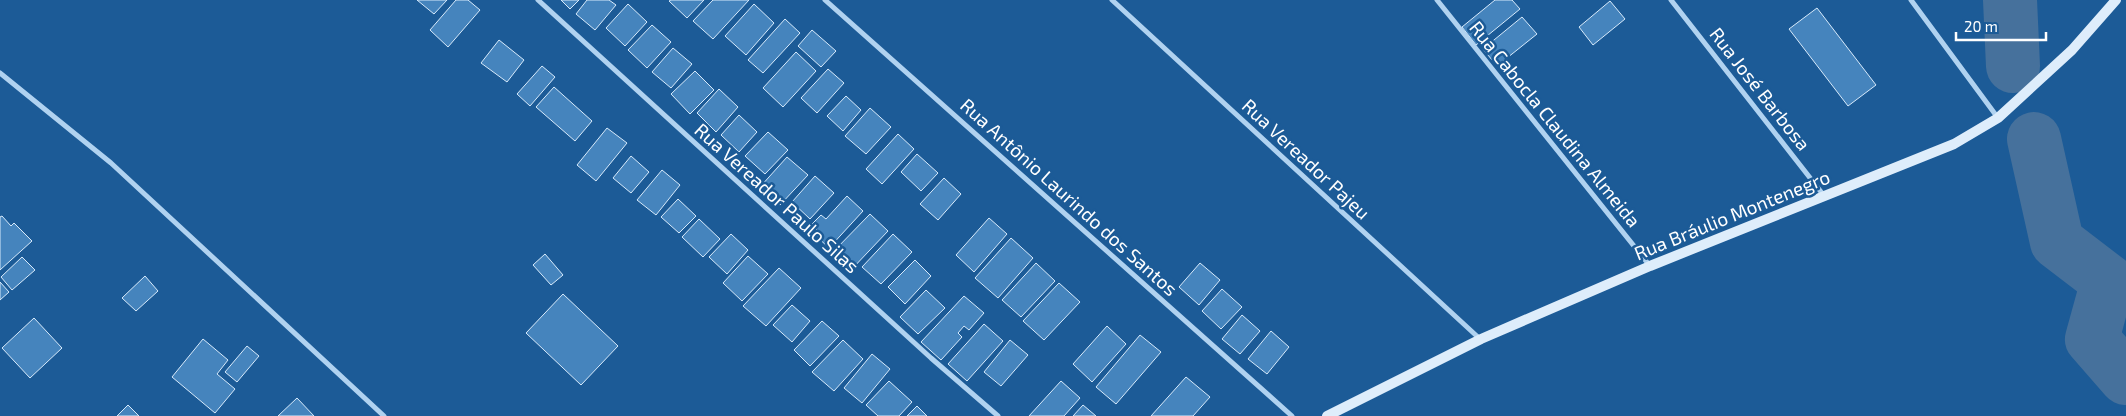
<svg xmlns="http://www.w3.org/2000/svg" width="2126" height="416" viewBox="0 0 2126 416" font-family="'Exo 2',sans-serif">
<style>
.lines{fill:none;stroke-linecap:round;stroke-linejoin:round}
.river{stroke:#46719c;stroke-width:54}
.building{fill:#4584bd;stroke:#d7eafb}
.street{stroke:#b0d2f0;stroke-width:5}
.secondary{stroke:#deedfb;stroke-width:10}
.labels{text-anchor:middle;stroke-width:5;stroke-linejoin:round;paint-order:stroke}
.street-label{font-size:19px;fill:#fff;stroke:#1c5b97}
</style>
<rect width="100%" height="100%" fill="#1c5b97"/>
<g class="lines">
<!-- river -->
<g class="river">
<path d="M2010 0 2013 66"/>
<path d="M2034 139 2057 242 2108 281 2092 339 2126 378"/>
</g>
</g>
<!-- building -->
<g class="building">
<path d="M417 0H447L434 14Z"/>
<path d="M456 0H468L480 10 448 47 430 30Z"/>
<path d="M561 0H579L570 9Z"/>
<path d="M587 0H609L616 5 595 30 576 14Z"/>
<path d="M671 0H704L687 18 669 1Z"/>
<path d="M713 0H749L713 39 693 21Z"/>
<path d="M1495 0H1512L1520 9 1476 45 1462 27Z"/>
<path d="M1610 1 1625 19 1593 45 1579 27Z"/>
<path d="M628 4 647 22 625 46 606 28Z"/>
<path d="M754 4 774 23 746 55 725 36Z"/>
<path d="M1817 8 1876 85 1848 106 1789 29Z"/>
<path d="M1522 17 1537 34 1497 66 1483 49Z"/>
<path d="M785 19 800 33 763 73 748 60Z"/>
<path d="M652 25 671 42 647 68 628 50Z"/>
<path d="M812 30 836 51 821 67 798 46Z"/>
<path d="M499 40 524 60 507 82 481 63Z"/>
<path d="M673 48 692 64 671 88 652 72Z"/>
<path d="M796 52 816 71 783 107 763 88Z"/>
<path d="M542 66 555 77 530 106 517 94Z"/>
<path d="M828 69 844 83 817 113 801 98Z"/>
<path d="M695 71 714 90 690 114 671 94Z"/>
<path d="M554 87 592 121 575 141 536 107Z"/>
<path d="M719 89 738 107 716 132 697 113Z"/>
<path d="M846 96 861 110 843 131 827 116Z"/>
<path d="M870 108 891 127 866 154 845 136Z"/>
<path d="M739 115 757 132 739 152 721 135Z"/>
<path d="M607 128 627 143 596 181 577 165Z"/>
<path d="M768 132 788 150 765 174 745 156Z"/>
<path d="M898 134 914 149 882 184 866 169Z"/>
<path d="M917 154 938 173 921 191 901 172Z"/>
<path d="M631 156 649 172 631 193 613 178Z"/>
<path d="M787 157 808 175 780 205 760 187Z"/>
<path d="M662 170 680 185 656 215 637 200Z"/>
<path d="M815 176 834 193 810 219 792 202Z"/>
<path d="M944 178 961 194 938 220 920 204Z"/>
<path d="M847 196 863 211 829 248 813 233 817 229 812 224 821 215 826 219Z"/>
<path d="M678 199 696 216 679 233 661 217Z"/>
<path d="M870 214 888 231 850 271 832 253Z"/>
<path d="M2 216 11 226 14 223 32 241 0 270V217Z"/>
<path d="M989 218 1007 234 974 272 956 255Z"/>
<path d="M699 219 720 239 703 257 682 237Z"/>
<path d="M731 234 748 250 727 274 709 257Z"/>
<path d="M893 234 912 252 881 284 862 267Z"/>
<path d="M1011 238 1033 258 998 298 975 278Z"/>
<path d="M545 254 563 275 551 285 533 265Z"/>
<path d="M748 256 768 274 742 301 723 283Z"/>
<path d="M22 257 35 270 12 290 1 277Z"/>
<path d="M915 260 931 276 905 304 888 287Z"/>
<path d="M1036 263 1055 281 1021 317 1002 300Z"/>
<path d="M1200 263 1220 280 1199 305 1179 287Z"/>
<path d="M779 268 801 288 766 326 743 306Z"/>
<path d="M145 276 158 291 136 311 122 298Z"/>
<path d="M0 282 9 292 0 300Z"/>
<path d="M1059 283 1080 302 1044 340 1023 321Z"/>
<path d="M1222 289 1242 307 1221 329 1202 311Z"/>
<path d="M926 290 945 308 918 334 900 317Z"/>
<path d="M563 294 618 346 581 385 526 333Z"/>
<path d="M964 296 984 313 969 330 964 326 958 333 962 337 941 360 921 342Z"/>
<path d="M792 305 810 321 792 342 773 325Z"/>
<path d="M1242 315 1260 331 1240 354 1222 339Z"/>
<path d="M34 318 62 348 30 378 2 348Z"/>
<path d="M822 321 839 336 810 366 794 350Z"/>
<path d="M984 324 1003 341 967 381 948 364Z"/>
<path d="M1107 326 1126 344 1092 382 1073 364Z"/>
<path d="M1271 331 1289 347 1267 374 1248 359Z"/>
<path d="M1140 335 1161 352 1116 404 1096 387Z"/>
<path d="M203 339 228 360 217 374 235 389 215 413 172 377Z"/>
<path d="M843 340 863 359 834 391 812 372Z"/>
<path d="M1010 340 1028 355 1001 386 984 372Z"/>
<path d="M247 346 259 356 237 382 225 372Z"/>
<path d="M872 354 890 369 862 403 844 388Z"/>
<path d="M1186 377 1210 397 1193 416H1151Z"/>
<path d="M889 381 912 402 899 416H878L866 405Z"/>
<path d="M1061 381 1080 398 1064 416H1029Z"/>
<path d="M297 398 314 416H278Z"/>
<path d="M128 405 139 416H117Z"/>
<path d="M1083 405 1096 416H1073Z"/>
<path d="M917 406 927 416H907Z"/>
</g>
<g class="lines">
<!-- street -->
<g class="street">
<path d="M538 0 931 358 998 416"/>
<path d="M825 0 1292 416"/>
<path d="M1112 0 1480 339"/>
<path d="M1437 0 1650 266"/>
<path d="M1671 0 1825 197"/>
<path d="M1911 0 1998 118"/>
<path d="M0 73 111 163 384 416"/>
</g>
<!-- secondary -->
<path class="secondary" d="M1327 416 1481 339 1650 266 1954 144 1998 118 2072 50 2116 0"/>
</g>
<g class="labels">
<!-- street labels -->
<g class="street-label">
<text transform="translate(1760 89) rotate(52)" y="7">Rua José Barbosa</text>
<text transform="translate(1555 124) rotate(51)" y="7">Rua Cabocla Claudina Almeida</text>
<text transform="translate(1306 159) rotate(43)" y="7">Rua Vereador Pajeu</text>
<text transform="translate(1069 197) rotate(42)" y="7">Rua Antônio Laurindo dos Santos</text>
<text transform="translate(777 198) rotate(42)" y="7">Rua Vereador Paulo Silas</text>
<text transform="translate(1732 215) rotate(-22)" y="7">Rua Bráulio Montenegro</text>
</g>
</g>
<!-- scale -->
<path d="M1956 32v8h90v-8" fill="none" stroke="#ffffff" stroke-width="2.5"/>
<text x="1964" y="32" font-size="15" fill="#ffffff" stroke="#1c5b97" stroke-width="4" paint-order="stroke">20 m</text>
</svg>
